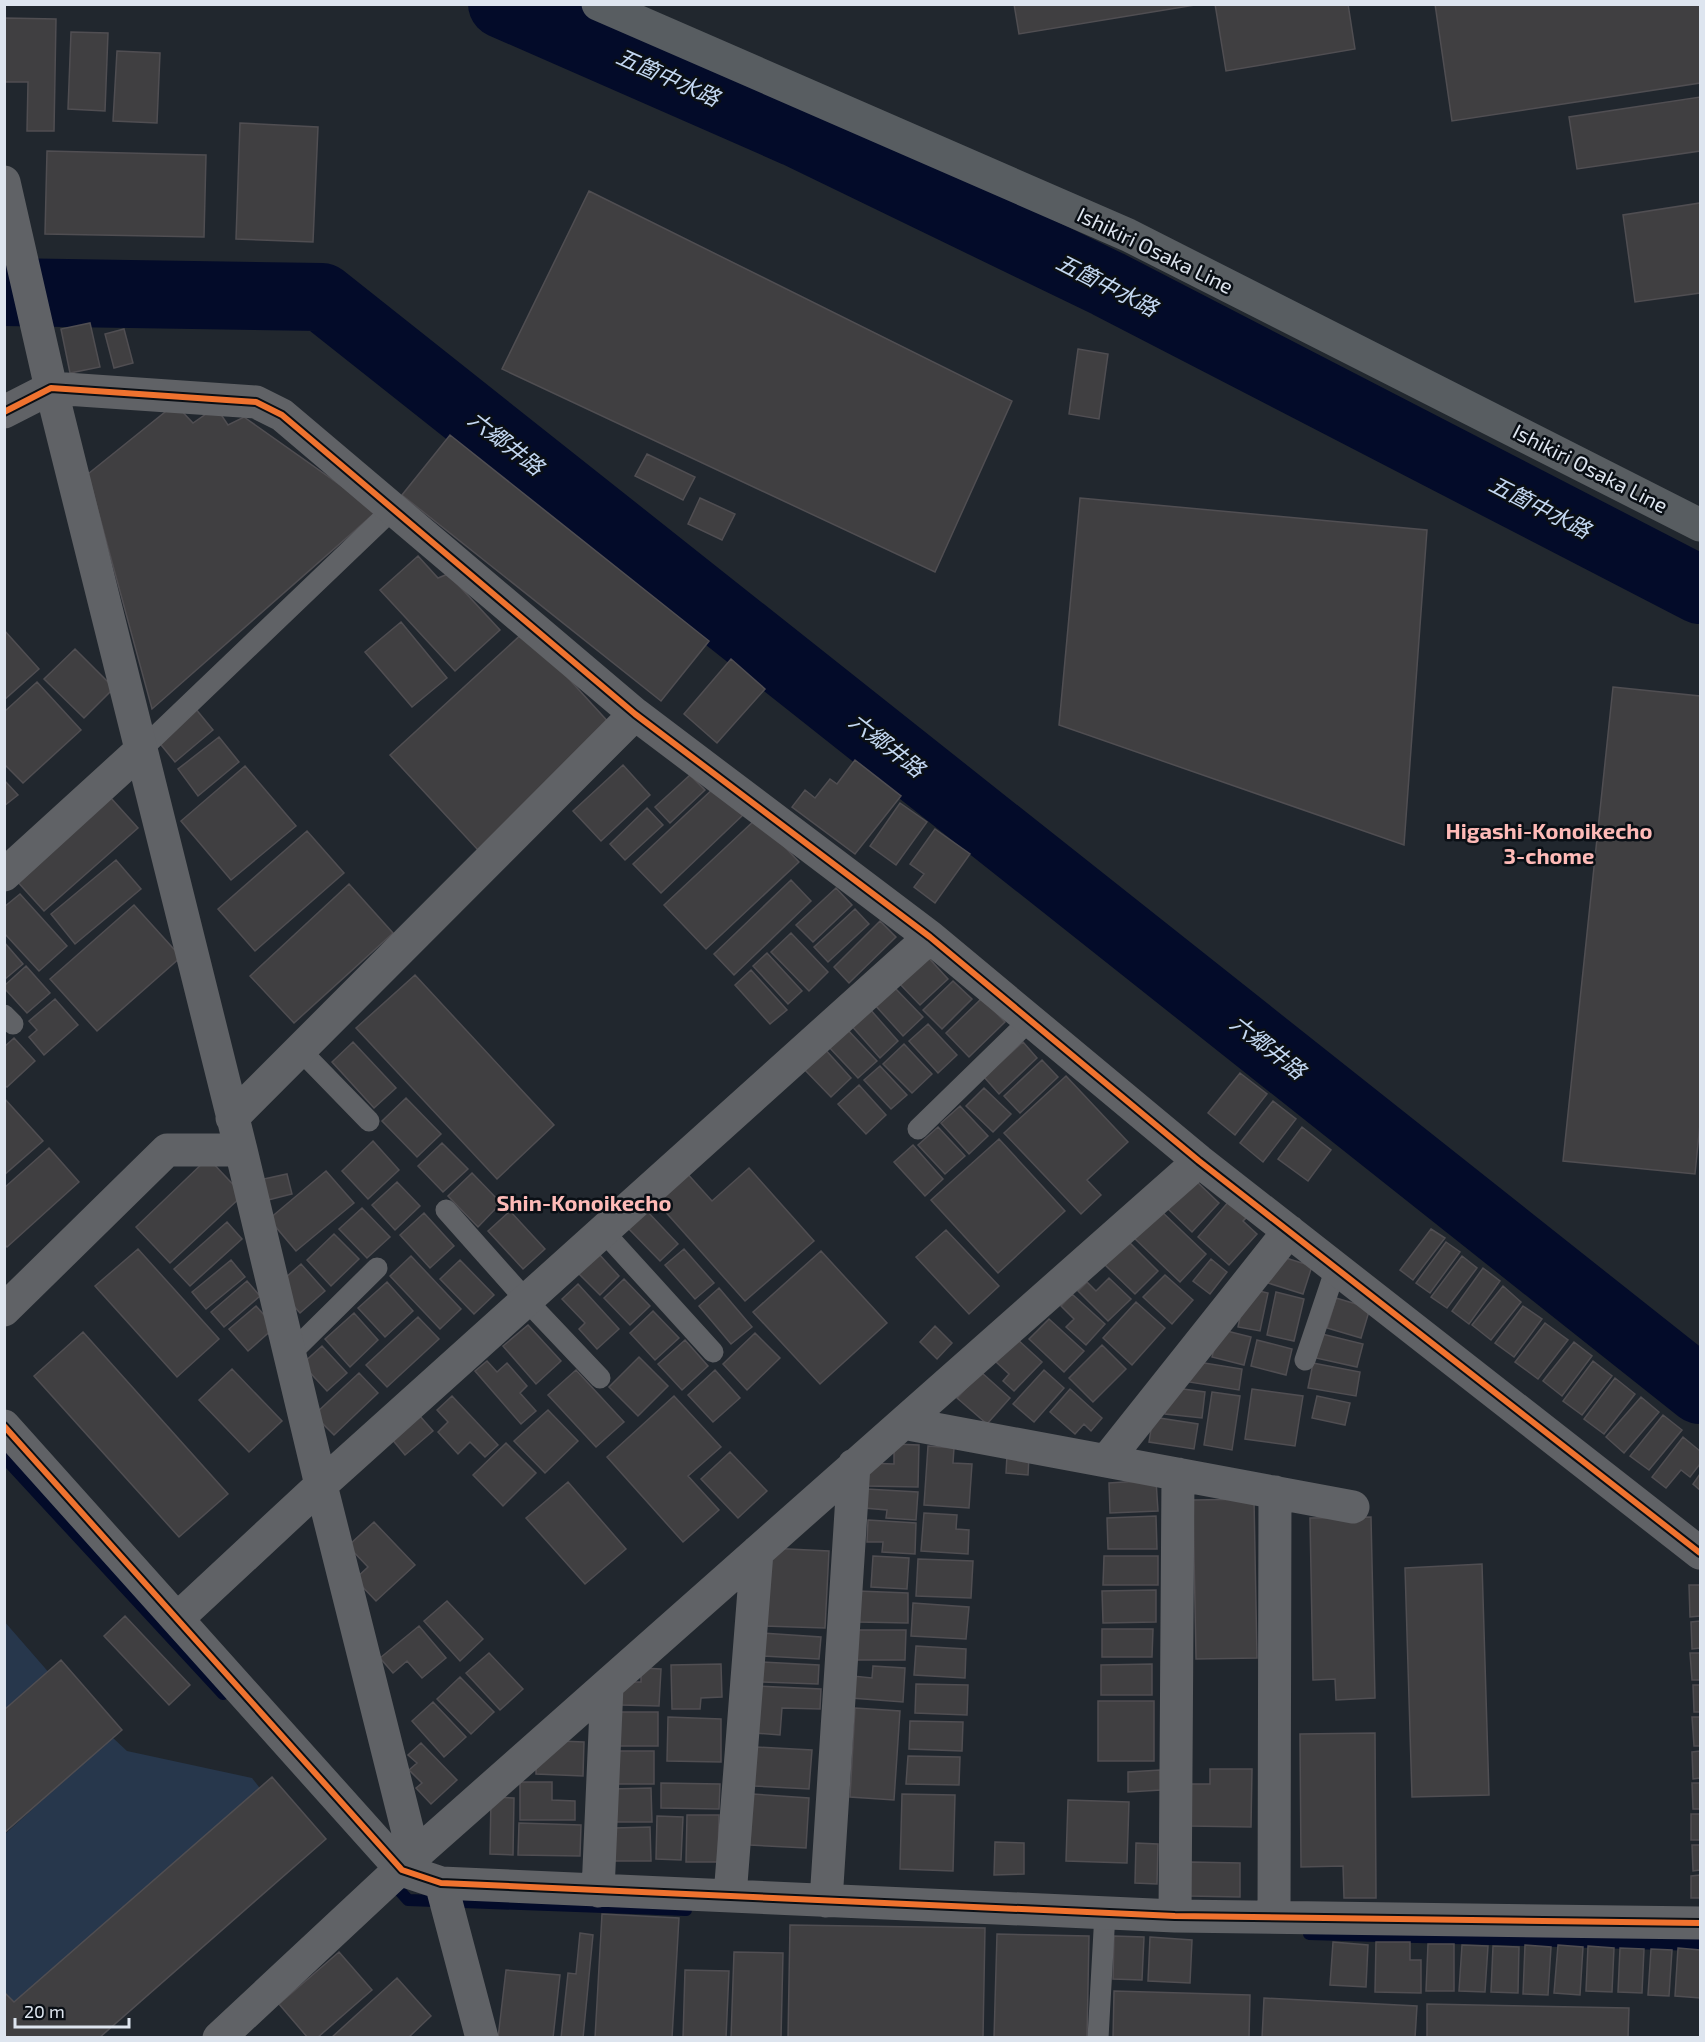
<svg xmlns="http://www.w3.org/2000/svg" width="1705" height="2042" viewBox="0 0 1705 2042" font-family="'Exo 2','Noto Sans JP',sans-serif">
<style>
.green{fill:#27374c}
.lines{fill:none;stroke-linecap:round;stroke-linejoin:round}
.stream{stroke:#030b29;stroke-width:12}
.river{stroke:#030b29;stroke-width:68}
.building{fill:#403f41;stroke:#504e52;stroke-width:1.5}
.service{stroke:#606266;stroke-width:21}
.minor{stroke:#606266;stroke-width:33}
.secondary{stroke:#585d61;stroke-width:33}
.cycleway-casing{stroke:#0a0f15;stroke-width:10}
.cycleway{stroke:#ef722f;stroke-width:6}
.labels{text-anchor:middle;stroke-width:5;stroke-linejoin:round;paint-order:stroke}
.street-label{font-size:21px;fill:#dee5ef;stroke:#0a0f15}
.water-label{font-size:22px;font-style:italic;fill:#c4d8f2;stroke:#0a0f15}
.neighbourhood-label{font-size:22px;font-weight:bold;fill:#febab7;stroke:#0a0f15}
</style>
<rect width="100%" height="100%" fill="#21272e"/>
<!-- green -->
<path class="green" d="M4 1621 58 1683 4 1731Z
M112 1737 127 1751 252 1778 269 1800 4 2024V1835Z"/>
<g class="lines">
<!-- stream -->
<path class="stream" d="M4 1457 223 1694
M391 1881 408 1900 686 1910
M1309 1934 1700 1945"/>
<!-- river -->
<path class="river" d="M502 4 796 133 1108 284 1700 590
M4 292 322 297 1700 1390"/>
</g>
<!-- building -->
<path class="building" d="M1014 4H1201L1019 34Z
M1215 4H1348L1355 49 1226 71Z
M1435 4H1700V83L1452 121Z
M5 18 56 19 54 131H27L28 82H4Z
M71 32 108 33 105 111 68 109Z
M117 51 160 53 157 123 113 121Z
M1700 97V151L1577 169 1569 117Z
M240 123 318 127 313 242 236 239Z
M47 151 206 155 204 237 45 234Z
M589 191 1012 401 935 572 502 369Z
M1700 203V293L1635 302 1623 215Z
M90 323 100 367 70 373 61 329Z
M124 329 133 363 114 368 105 334Z
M1078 349 1108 354 1099 419 1069 414Z
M175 404 193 423 216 407 228 425 244 417 377 511 152 709 88 474Z
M450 435 709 641 661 701 402 495Z
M647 454 695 477 683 500 635 476Z
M700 498 735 514 722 540 688 524Z
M1080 498 1427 530 1404 845 1059 725Z
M418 556 438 578 448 574 500 630 455 671 380 590Z
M401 622 447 678 412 707 365 652Z
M4 630 39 669 4 700Z
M525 631 612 726 478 850 390 755Z
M75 649 114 688 84 718 44 679Z
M731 659 765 689 717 743 684 714Z
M37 682 81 730 23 783 4 764V712Z
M1613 687 1700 696V1124L1695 1174 1563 1161Z
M195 708 213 730 175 762 157 740Z
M219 737 239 762 198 796 178 769Z
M855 760 901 796 855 854 792 807 805 790 815 798 830 779 837 784Z
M623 765 650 795 601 841 573 811Z
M245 766 296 826 231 880 181 821Z
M690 775 705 790 670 823 655 807Z
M4 780 18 795 4 806Z
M717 785 744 814 661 893 633 864Z
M110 797 138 828 44 911 16 880Z
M900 803 927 822 896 865 870 846Z
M647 808 663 825 625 860 610 844Z
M757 818 799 862 706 949 664 905Z
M935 829 970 854 935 903 914 887 924 874 910 864Z
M307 831 344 873 255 951 218 909Z
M116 860 141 889 75 944 51 914Z
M791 880 811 901 734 975 714 954Z
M349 884 393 933 294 1023 250 976Z
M836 888 852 905 813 942 796 925Z
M20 894 67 946 39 971 4 933V907Z
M134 905 181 957 97 1031 50 979Z
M855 909 869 924 828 962 814 947Z
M880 921 896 937 849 983 834 967Z
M791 933 828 972 809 991 771 952Z
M4 942 23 964 4 980Z
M767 953 802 991 788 1004 753 966Z
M926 955 948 979 920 1005 897 981Z
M26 966 50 993 27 1013 4 988V986Z
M751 970 787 1010 770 1024 735 985Z
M415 975 554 1125 497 1179 356 1028Z
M953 981 972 999 942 1029 923 1010Z
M894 987 923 1017 903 1036 874 1004Z
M982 998 1005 1022 969 1057 946 1033Z
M55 999 78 1025 44 1055 29 1037 37 1030 29 1021Z
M869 1008 898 1041 880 1058 850 1024Z
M928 1024 957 1055 938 1073 909 1041Z
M846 1028 877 1061 858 1078 827 1045Z
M14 1038 35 1061 7 1087 4 1085V1047Z
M353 1042 396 1088 374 1108 332 1062Z
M1023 1042 1037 1058 999 1094 984 1077Z
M904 1044 932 1074 912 1093 883 1064Z
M823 1047 851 1078 831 1097 802 1067Z
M1042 1060 1058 1077 1020 1113 1004 1096Z
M880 1066 907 1095 891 1109 864 1080Z
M1240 1073 1267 1094 1235 1135 1208 1113Z
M1066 1076 1128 1142 1087 1180 1101 1195 1081 1214 1004 1133Z
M859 1085 886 1115 866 1134 838 1104Z
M984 1088 1011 1114 993 1132 966 1106Z
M4 1098 43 1141 4 1175Z
M406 1098 441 1134 417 1157 382 1121Z
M1273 1101 1296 1119 1263 1162 1240 1143Z
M960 1106 988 1136 969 1154 941 1123Z
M938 1127 965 1156 945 1174 918 1145Z
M1302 1127 1331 1150 1308 1181 1278 1159Z
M999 1139 1065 1211 998 1273 931 1200Z
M373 1141 399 1170 368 1199 342 1171Z
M442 1143 468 1169 443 1192 418 1166Z
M913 1145 943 1179 925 1196 894 1162Z
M49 1148 79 1182 7 1247 4 1244V1188Z
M208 1158 243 1195 170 1263 136 1227Z
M749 1168 814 1241 745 1301 654 1199 685 1171 712 1201Z
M326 1171 354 1203 296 1251 269 1219Z
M472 1173 501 1203 478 1227 448 1196Z
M287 1174 292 1194 264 1201 259 1180Z
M1193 1178 1219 1203 1192 1232 1166 1207Z
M397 1182 420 1206 395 1230 372 1205Z
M1230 1200 1248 1216 1243 1221 1257 1234 1229 1265 1198 1237Z
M362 1208 390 1237 367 1258 339 1229Z
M1158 1208 1206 1254 1180 1282 1131 1235Z
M646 1210 678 1244 660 1261 627 1227Z
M510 1211 545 1249 523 1269 488 1231Z
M424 1213 454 1246 430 1268 400 1235Z
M227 1222 242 1239 190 1286 174 1269Z
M1431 1229 1445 1238 1413 1280 1400 1270Z
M946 1230 999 1286 969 1314 916 1257Z
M334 1234 359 1259 331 1286 307 1260Z
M1127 1240 1158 1271 1135 1294 1104 1264Z
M1446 1242 1460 1252 1430 1293 1416 1283Z
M138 1249 219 1339 177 1377 95 1286Z
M684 1249 714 1283 695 1299 665 1265Z
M821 1251 887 1323 820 1384 753 1312Z
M598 1253 619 1276 600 1295 577 1272Z
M1276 1255 1312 1266 1303 1294 1268 1283Z
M411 1256 461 1309 440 1329 390 1276Z
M1462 1256 1477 1268 1447 1308 1431 1297Z
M1211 1259 1227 1272 1210 1294 1193 1281Z
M231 1260 245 1277 206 1309 192 1292Z
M460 1260 494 1295 474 1314 440 1279Z
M301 1264 325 1291 300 1313 276 1286Z
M1483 1268 1500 1281 1469 1324 1452 1311Z
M1165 1275 1193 1300 1172 1324 1143 1297Z
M1109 1278 1131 1299 1108 1321 1078 1291 1087 1282 1096 1291Z
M624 1279 650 1306 630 1325 604 1298Z
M247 1281 260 1296 224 1327 211 1312Z
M387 1282 413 1311 385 1337 358 1308Z
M578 1284 619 1329 597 1349 579 1329 585 1323 562 1299Z
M1503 1286 1521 1302 1491 1340 1472 1325Z
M719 1288 752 1327 731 1344 699 1306Z
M1246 1288 1268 1293 1260 1331 1238 1327Z
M1276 1292 1304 1299 1294 1341 1267 1335Z
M1072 1294 1105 1324 1086 1345 1066 1327 1074 1319 1061 1306Z
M1336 1298 1370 1308 1361 1338 1327 1328Z
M1136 1302 1165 1328 1132 1365 1103 1338Z
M256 1306 275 1327 248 1351 229 1329Z
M1523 1306 1542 1319 1514 1357 1495 1343Z
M653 1311 679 1338 655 1360 630 1333Z
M354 1313 378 1340 350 1367 325 1339Z
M418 1317 439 1339 387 1387 366 1365Z
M1049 1319 1084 1351 1064 1372 1029 1339Z
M1545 1323 1568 1340 1538 1379 1515 1362Z
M528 1325 561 1361 536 1384 503 1346Z
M935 1326 952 1343 937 1359 920 1342Z
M1219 1329 1251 1337 1244 1365 1212 1357Z
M83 1332 228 1494 179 1537 34 1376Z
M755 1333 780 1358 747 1390 723 1364Z
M1322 1334 1363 1344 1357 1367 1316 1358Z
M1017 1339 1042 1362 1014 1391 1003 1381 1009 1374 996 1362Z
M685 1340 708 1366 682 1390 658 1364Z
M1257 1340 1292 1349 1286 1375 1251 1366Z
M1574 1342 1592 1356 1562 1396 1543 1381Z
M1102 1345 1126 1369 1093 1402 1069 1378Z
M322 1346 347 1373 327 1391 302 1364Z
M639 1357 668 1386 638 1416 609 1387Z
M487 1361 497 1372 507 1363 527 1386 520 1393 536 1411 521 1424 475 1371Z
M1192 1361 1242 1369 1239 1390 1189 1382Z
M1593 1361 1612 1376 1582 1415 1563 1401Z
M1313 1363 1360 1372 1356 1396 1308 1388Z
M232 1369 282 1421 249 1452 199 1400Z
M576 1370 624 1422 596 1447 548 1395Z
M715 1370 740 1398 713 1422 688 1395Z
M1044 1370 1064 1388 1034 1422 1013 1404Z
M981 1372 1010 1398 987 1424 957 1398Z
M359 1373 378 1393 334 1435 314 1415Z
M1615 1378 1635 1394 1604 1434 1584 1419Z
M1168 1387 1205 1392 1202 1418 1165 1414Z
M1070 1389 1102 1418 1091 1431 1084 1424 1075 1434 1050 1412Z
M1252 1389 1303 1396 1295 1446 1245 1439Z
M1212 1392 1240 1396 1232 1450 1204 1445Z
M452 1396 498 1445 485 1457 470 1442 458 1454 438 1432 448 1422 437 1410Z
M674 1396 721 1447 688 1476 719 1510 683 1542 607 1457Z
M1317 1396 1350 1403 1345 1425 1312 1418Z
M1641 1397 1659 1412 1624 1453 1606 1437Z
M548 1410 578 1441 545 1473 514 1441Z
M419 1415 433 1431 405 1455 391 1438Z
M1663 1415 1682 1430 1649 1470 1630 1456Z
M1153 1417 1198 1424 1194 1449 1149 1442Z
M1683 1437 1700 1451V1464L1690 1477 1681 1470 1666 1488 1652 1477Z
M506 1443 536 1473 503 1506 473 1475Z
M894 1444 919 1445 918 1487 867 1486V1463L894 1464Z
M928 1446 954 1448 953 1463 972 1464 969 1508 924 1505Z
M730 1452 767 1491 738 1518 701 1479Z
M1007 1455 1029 1456 1028 1475 1006 1473Z
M1700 1474V1490L1693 1484Z
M1156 1480 1158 1511 1110 1513 1109 1483Z
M568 1482 626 1549 585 1584 526 1518Z
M866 1489 918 1492 916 1520 886 1518 887 1510 864 1508Z
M1254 1499 1257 1658 1196 1659 1193 1500Z
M924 1513 957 1515 956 1529 969 1530 968 1554 921 1551Z
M1156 1516 1157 1549H1108L1107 1518Z
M1371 1517 1375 1698 1336 1700 1335 1679 1313 1680 1310 1518Z
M868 1520 916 1523 915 1554 882 1552 883 1542H867Z
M374 1522 415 1565 376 1601 355 1579 368 1567 348 1546Z
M768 1548 829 1551 825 1628 764 1626Z
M873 1556 909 1558 907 1589 871 1587Z
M1104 1556H1158V1585H1103Z
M918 1559 973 1561 971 1598 916 1596Z
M1482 1564 1489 1795 1412 1797 1405 1568Z
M1689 1585H1700V1616L1690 1617Z
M1156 1590V1622L1103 1623 1102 1591Z
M858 1591 908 1593V1623L858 1622Z
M447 1601 483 1639 460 1661 424 1621Z
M913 1603 969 1607 966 1639 911 1636Z
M125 1616 190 1685 169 1705 104 1636Z
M1700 1621V1648L1692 1649 1691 1622Z
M419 1626 446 1658 422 1678 407 1661 393 1673 380 1658Z
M1102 1629H1153L1152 1657H1102Z
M858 1630H906L905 1660H857Z
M762 1633 821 1637 819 1659 761 1656Z
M916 1646 966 1649 965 1678 914 1675Z
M489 1653 523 1689 500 1710 466 1673Z
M1690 1653H1700V1680H1692Z
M61 1660 122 1730 4 1833V1710Z
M760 1662 819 1665 818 1684 759 1682Z
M721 1664 722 1697 701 1698 700 1709H672L671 1665Z
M1152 1664V1695H1101V1665Z
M873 1666 905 1668 903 1702 851 1698 853 1676 872 1678Z
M641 1668 661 1669 659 1706 621 1705 622 1682H641Z
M460 1677 494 1712 471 1734 437 1699Z
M916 1684 968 1685 967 1715 915 1713Z
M1693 1685H1700V1712H1694Z
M757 1686 821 1689 820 1709 782 1708 780 1735 755 1733Z
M1098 1701H1154V1761H1098Z
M433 1702 466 1737 444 1757 412 1721Z
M855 1708 900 1711 894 1800 850 1797Z
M617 1712H658V1746H617Z
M668 1717 721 1719V1762L667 1761Z
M1692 1717H1700V1746H1694Z
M910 1721 963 1722 962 1751 909 1749Z
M1375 1733 1376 1898H1344L1343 1866 1301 1867 1300 1734Z
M559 1741 584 1742 583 1776 536 1774V1761Z
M421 1743 457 1780 431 1804 416 1788 422 1783 409 1770 417 1763 408 1755Z
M756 1747 812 1750 809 1789 754 1786Z
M616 1751H654V1784H617Z
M1700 1751V1778L1693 1779 1692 1752Z
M908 1756 960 1757 959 1785 906 1784Z
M1210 1769H1252L1251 1827 1190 1826 1191 1784H1210Z
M1160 1770 1161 1790 1128 1792V1772Z
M272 1777 326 1839 99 2038H4V1992L14 2002Z
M520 1782H552V1800L575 1801V1820H520Z
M661 1783 720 1784 719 1809 661 1808Z
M1692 1783H1700V1809H1693Z
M651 1788 652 1822H613L612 1789Z
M752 1794 809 1798 806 1848 750 1845Z
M902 1794 955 1795 953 1871 900 1869Z
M491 1797 514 1798 513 1855 490 1854Z
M1068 1800 1129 1802 1127 1863 1066 1861Z
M1691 1814H1700V1840H1691Z
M687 1815H719L718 1862H686Z
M657 1816 683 1817 681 1860 656 1859Z
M519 1823 581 1825 580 1856 518 1855Z
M650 1827 651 1861H615L614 1828Z
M995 1842 1024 1843V1874L994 1875Z
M1136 1843 1158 1844 1157 1884 1135 1883Z
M1692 1845H1700V1870L1693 1871Z
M1191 1862 1240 1863V1897L1190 1896Z
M1700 1875V1898H1691V1876Z
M602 1914 679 1918 672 2038H595Z
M790 1925 985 1928 983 2038H788Z
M580 1933 593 1935 583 2038H561L568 1973 576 1974Z
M997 1934 1089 1936 1087 2038H994Z
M1114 1936 1144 1937 1142 1980 1113 1979Z
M1150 1937 1192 1940 1190 1983 1148 1981Z
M1333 1942 1368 1945 1366 1987 1330 1985Z
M1376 1942H1410V1960H1421V1993L1375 1992Z
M1428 1944H1454V1991H1426Z
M1462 1945 1488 1946 1485 1992 1459 1991Z
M1525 1945 1551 1947 1548 1995 1523 1994Z
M1558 1945 1583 1947 1580 1995 1554 1993Z
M1493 1946 1519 1947 1518 1993 1491 1992Z
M1588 1946 1614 1948 1612 1992 1586 1991Z
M1620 1948 1644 1949 1642 1993 1618 1992Z
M1678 1948 1700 1950V1998L1675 1996Z
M1651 1949 1672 1950 1669 1996 1648 1995Z
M339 1952 372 1990 317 2038H308L279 2004Z
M734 1952 783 1953 781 2038H731Z
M506 1970 560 1975 553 2038H498Z
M685 1970 729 1971 726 2038H683Z
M397 1978 431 2016 408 2038H331Z
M1114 1991 1250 1995 1249 2038H1113Z
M1264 1998 1417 2006 1415 2038H1262Z
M1427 2004 1629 2008 1628 2038H1427Z"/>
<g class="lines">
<!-- service -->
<path class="service" d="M140 751 393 509
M4 1015 13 1024
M300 1050 369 1121
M918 1129 1030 1020
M446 1210 526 1300 600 1378
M603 1231 713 1352
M289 1355 377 1268
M1305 1360 1336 1268
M1098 2038 1105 1913"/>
<!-- minor -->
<path class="minor" d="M4 182 51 388 241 1150 321 1485 414 1856
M4 412 51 388 256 402 282 415 635 714 930 937 1199 1161 1700 1553
M4 875 140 751
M232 1118 635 714
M4 1310 167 1150H241
M903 1423 1353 1507
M4 1426 402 1870 441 1883 1175 1916 1700 1923
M1106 1461 1289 1231
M177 1619 321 1485 930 937
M441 1883 482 2038
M598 1891 607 1686
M730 1896 757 1552
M826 1901 854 1465
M1175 1916 1178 1474
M1274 1917 1275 1492
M219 2038 414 1856 1199 1161"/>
<!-- secondary -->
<path class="secondary" d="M598 4 1128 235 1700 525"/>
<!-- cycleway casing -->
<g class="cycleway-casing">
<path id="cycleway" d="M4 412 51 388 256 402 282 415 635 714 930 937 1199 1161 1700 1553
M4 1426 402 1870 441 1883 1175 1916 1700 1923"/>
</g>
<!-- cycleway -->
<use href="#cycleway" class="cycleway"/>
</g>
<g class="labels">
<!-- street labels -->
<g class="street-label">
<text transform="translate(1155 251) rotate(26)" y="7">Ishikiri Osaka Line</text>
<text transform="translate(1590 469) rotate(27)" y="7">Ishikiri Osaka Line</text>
</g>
<!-- water labels -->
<g class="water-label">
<text transform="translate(668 77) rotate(24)" y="8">五箇中水路</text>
<text transform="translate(1107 285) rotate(27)" y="8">五箇中水路</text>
<text transform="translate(506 443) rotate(38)" y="8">六郷井路</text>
<text transform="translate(1540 507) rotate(27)" y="8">五箇中水路</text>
<text transform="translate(887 745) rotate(38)" y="8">六郷井路</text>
<text transform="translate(1268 1047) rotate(38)" y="8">六郷井路</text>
</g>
<!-- neighbourhood labels -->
<g class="neighbourhood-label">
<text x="1549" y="839">Higashi-Konoikecho<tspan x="1549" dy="25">3-chome</tspan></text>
<text x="584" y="1211">Shin-Konoikecho</text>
</g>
</g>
<!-- border -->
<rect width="1705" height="2042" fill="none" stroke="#dee5ef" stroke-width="12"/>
<!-- scale -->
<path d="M15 2018v9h114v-9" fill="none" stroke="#dee5ef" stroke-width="3"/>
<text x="24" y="2018" font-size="18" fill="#dee5ef" stroke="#0a0f15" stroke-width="4.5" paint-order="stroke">20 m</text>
</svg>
